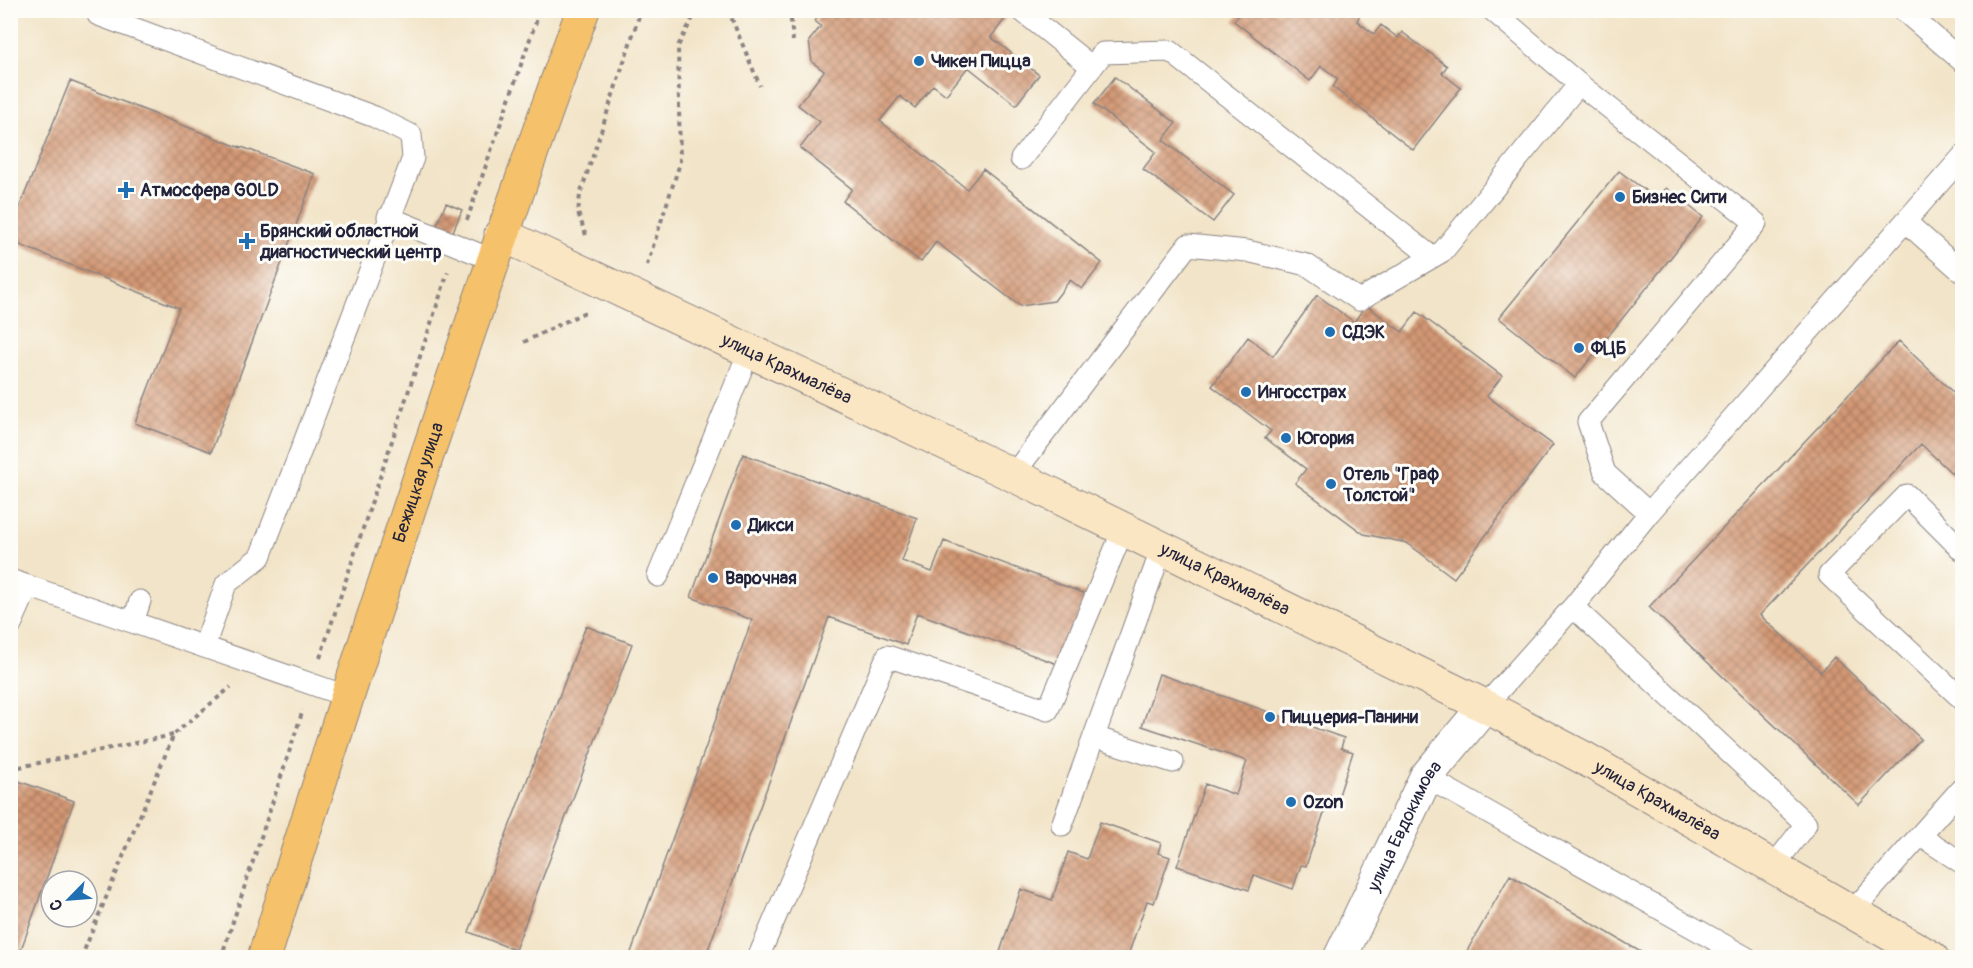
<svg xmlns="http://www.w3.org/2000/svg" width="1973" height="968" viewBox="0 0 1973 968" font-family="Pangolin,sans-serif">
<style>
.building{fill:url(#building-cross-hatch)}
.lines{fill:none;stroke-linecap:round;stroke-linejoin:round}
.service-casing{stroke:#8a8382;stroke-width:23}
.minor-casing{stroke:#8a8382;stroke-width:35}
.secondary-casing{stroke:#8a8382;stroke-width:35}
.primary-casing{stroke:#8a8382;stroke-width:35}
.path{stroke:#8a8382;stroke-width:4;stroke-dasharray:4.5 4.5;stroke-linecap:butt}
.service{stroke:#fff;stroke-width:21}
.minor{stroke:#fff;stroke-width:33}
.secondary{stroke:#fbe6c4;stroke-width:33}
.primary{stroke:#f5c16b;stroke-width:33}
.poi-dot{fill:#1f6fb2;stroke:#fdfcf7;stroke-width:2}
.labels{text-anchor:middle;stroke-width:6;stroke-linejoin:round;paint-order:stroke}
.poi-label{font-size:18px;font-weight:bold;fill:#22223b;stroke:#fdfcf7;text-anchor:start}
.street-label{font-size:18px;fill:#22223b;stroke:#fdfcf7}
</style>
<defs>
<pattern id="building-cross-hatch" width="8" height="8" patternUnits="userSpaceOnUse" patternTransform="scale(1.5)"><rect width="8" height="8" fill="#d39874"/><path d="M0 0l8 8M0 8l8-8" fill="none" stroke="#ab7c60"/></pattern>
</defs>
<rect width="100%" height="100%" fill="#fdfcf7"/>
<filter id="ink" filterUnits="userSpaceOnUse"><feTurbulence type="fractalNoise" baseFrequency=".0167" numOctaves="2"/><feDisplacementMap in="SourceGraphic" scale="12" xChannelSelector="R" yChannelSelector="G"/><feConvolveMatrix kernelMatrix="1 2 1 2 8 2 1 2 1" color-interpolation-filters="sRGB"/></filter>
<filter id="wash" filterUnits="userSpaceOnUse"><feTurbulence type="fractalNoise" baseFrequency=".008" numOctaves="4" result="noise"/><feDisplacementMap in="SourceGraphic" scale="24" xChannelSelector="R" yChannelSelector="G"/><feGaussianBlur stdDeviation="1.35" result="paint"/><feColorMatrix in="noise" values="0 0 0 0 0 0 0 0 0 0 0 0 0 0 0 0 0 1.4 0 .05"/><feComposite in="paint" operator="in"/></filter>
<g filter="url(#wash)">
<rect width="100%" height="100%" fill="#f2e4c8"/>
<g id="blocks">
<!-- building -->
<path class="building" d="M823 10H993L1005 19 991 37 1039 75 1016 105 968 67 946 95 933 85 915 108 900 96 880 121 967 189 983 169 1102 263 1082 289 1070 280 1054 301 1020 306 936 242 921 262 843 201 852 189 800 148 820 122 798 105 824 71 812 62 809 41 821 26 815 21Z
M1242 10H1362L1357 21 1374 34 1381 25 1398 38 1402 32 1447 66 1442 73 1461 88 1413 150 1333 87 1338 79 1321 66 1310 81 1234 21Z
M1115 77 1176 123 1163 140 1234 195 1213 222 1143 169 1156 152 1094 104Z
M70 81 241 148 239 146 315 174 211 452 135 423 179 308 10 241V231Z
M1619 171 1657 199 1666 188 1703 217 1575 378 1499 318Z
M446 203 462 210 452 234 436 227Z
M1317 295 1354 322 1366 305 1402 332 1417 312 1502 376 1487 396 1553 445 1454 578 1407 543 1364 534 1295 483 1306 469 1265 438 1271 431 1212 386 1248 337 1273 356Z
M1899 341 1962 401V483L1921 444 1760 615 1821 672 1834 657 1921 739 1859 805 1649 607Z
M743 454 917 518 902 561 932 572 944 541 1086 594 1060 665 917 613 906 645 829 617 705 958H629L752 620 691 597Z
M586 626 632 644 515 950 469 932Z
M1159 674 1344 738 1341 748 1353 752 1338 798 1330 795 1306 866 1301 865 1293 889 1254 875 1249 890 1177 866 1205 784 1236 795 1247 761 1142 726Z
M10 778 74 801 18 958H10Z
M1100 822 1161 843 1158 853 1170 857 1154 903 1147 901 1127 958H998L1021 889 1052 900 1068 852 1087 859Z
M1510 875 1651 958H1463Z"/>
</g>
</g>
<g filter="url(#ink)">
<use href="#blocks" fill-opacity="0" stroke="#8a8382" stroke-width="1.5"/>
<g class="lines">
<!-- service casing -->
<g class="service-casing">
<path id="service" d="M1021 10 1092 67
M1492 10 1579 84 1756 223 1588 422 1605 473 1649 513
M1903 10 1962 61
M98 15 375 117 411 135 413 158 260 557 226 584 204 647
M1021 159 1103 53 1170 51 1432 257
M388 217 493 260
M1906 222 1962 272
M1013 475 1188 245 1247 251 1307 265 1359 300 1443 251 1579 84
M1962 550 1907 495 1829 575 1962 699
M658 576 749 351
M10 580 28 586
M1573 607 1806 824 1773 867
M133 622 140 601
M10 627 28 586 346 696
M1485 706 1573 607 1649 513 1962 157
M1094 737 1173 762
M1426 777 1747 958
M1062 825 1162 548
M1921 836 1962 863
M1851 913 1962 788
M758 958 887 656 1048 710 1123 530"/>
</g>
<!-- minor casing -->
<g class="minor-casing">
<g id="minor">
<path id="s1" d="M1340 958 1426 777 1485 706"/>
</g>
</g>
<!-- secondary casing -->
<g class="secondary-casing">
<g id="secondary">
<path id="s2" d="M501 234 1013 475 1485 706 1584 758 1932 958"/>
</g>
</g>
<!-- primary casing -->
<g class="primary-casing">
<g id="primary">
<path id="s3" d="M264 958C364 640 468 323 583 10"/>
</g>
</g>
<!-- path -->
<path class="path" d="M728 10 760 86
M790 10 793 41
M467 220 540 10
M586 235 578 213 580 195 641 10
M647 265 680 163 678 46 697 10
M524 342 585 312
M320 658 448 272
M10 769 173 735
M81 958 174 734 231 687
M221 958 303 710"/>
<!-- service -->
<use href="#service" class="service"/>
<!-- minor -->
<use href="#minor" class="minor"/>
<!-- secondary -->
<use href="#secondary" class="secondary"/>
<!-- primary -->
<use href="#primary" class="primary"/>
</g>
</g>
<!-- markers -->
<g class="poi-dot">
<circle cx="919" cy="61" r="6"/>
<path d="M123 181h6v6h6v6h-6v6h-6v-6h-6v-6h6z"/>
<circle cx="1620" cy="197" r="6"/>
<path d="M244 232h6v6h6v6h-6v6h-6v-6h-6v-6h6z"/>
<circle cx="1330" cy="332" r="6"/>
<circle cx="1579" cy="348" r="6"/>
<circle cx="1246" cy="392" r="6"/>
<circle cx="1286" cy="438" r="6"/>
<circle cx="1331" cy="484" r="6"/>
<circle cx="736" cy="525" r="6"/>
<circle cx="713" cy="578" r="6"/>
<circle cx="1270" cy="717" r="6"/>
<circle cx="1291" cy="802" r="6"/>
</g>
<g class="labels">
<!-- poi labels -->
<g class="poi-label">
<text x="931" y="67">Чикен Пицца</text>
<text x="140" y="196">Атмосфера GOLD</text>
<text x="1632" y="203">Бизнес Сити</text>
<text x="260" y="237">Брянский областной<tspan x="260" dy="21">диагностический центр</tspan></text>
<text x="1342" y="338">СДЭК</text>
<text x="1591" y="354">ФЦБ</text>
<text x="1258" y="398">Ингосстрах</text>
<text x="1298" y="444">Югория</text>
<text x="1343" y="480">Отель "Граф<tspan x="1343" dy="21">Толстой"</tspan></text>
<text x="748" y="531">Дикси</text>
<text x="725" y="584">Варочная</text>
<text x="1282" y="723">Пиццерия-Панини</text>
<text x="1303" y="808">Ozon</text>
</g>
<!-- street labels -->
<g class="street-label">
<text dy="6" stroke="none"><textPath href="#s2" startOffset="316">улица Крахмалёва</textPath></text>
<text dy="6" stroke="none"><textPath href="#s3" startOffset="500">Бежицкая улица</textPath></text>
<text dy="6" stroke="none"><textPath href="#s2" startOffset="802">улица Крахмалёва</textPath></text>
<text dy="6" stroke="none"><textPath href="#s2" startOffset="1288">улица Крахмалёва</textPath></text>
<text dy="6" stroke="none"><textPath href="#s1" startOffset="147">улица Евдокимова</textPath></text>
</g>
</g>
<!-- margin -->
<rect width="1973" height="968" fill="none" stroke="#fdfcf7" stroke-width="36"/>
<!-- north arrow -->
<g transform="translate(69 899) rotate(245)"><circle r="28" fill="#fdfcf7" stroke="#a5a5ac" stroke-width="1.5"/>
<path d="M0-4.5L10 22L0 15L-10 22Z" fill="#1f6fb2"/>
<text y="-9" font-size="16" font-weight="bold" text-anchor="middle" fill="#22223b">С</text>
</g>
</svg>
